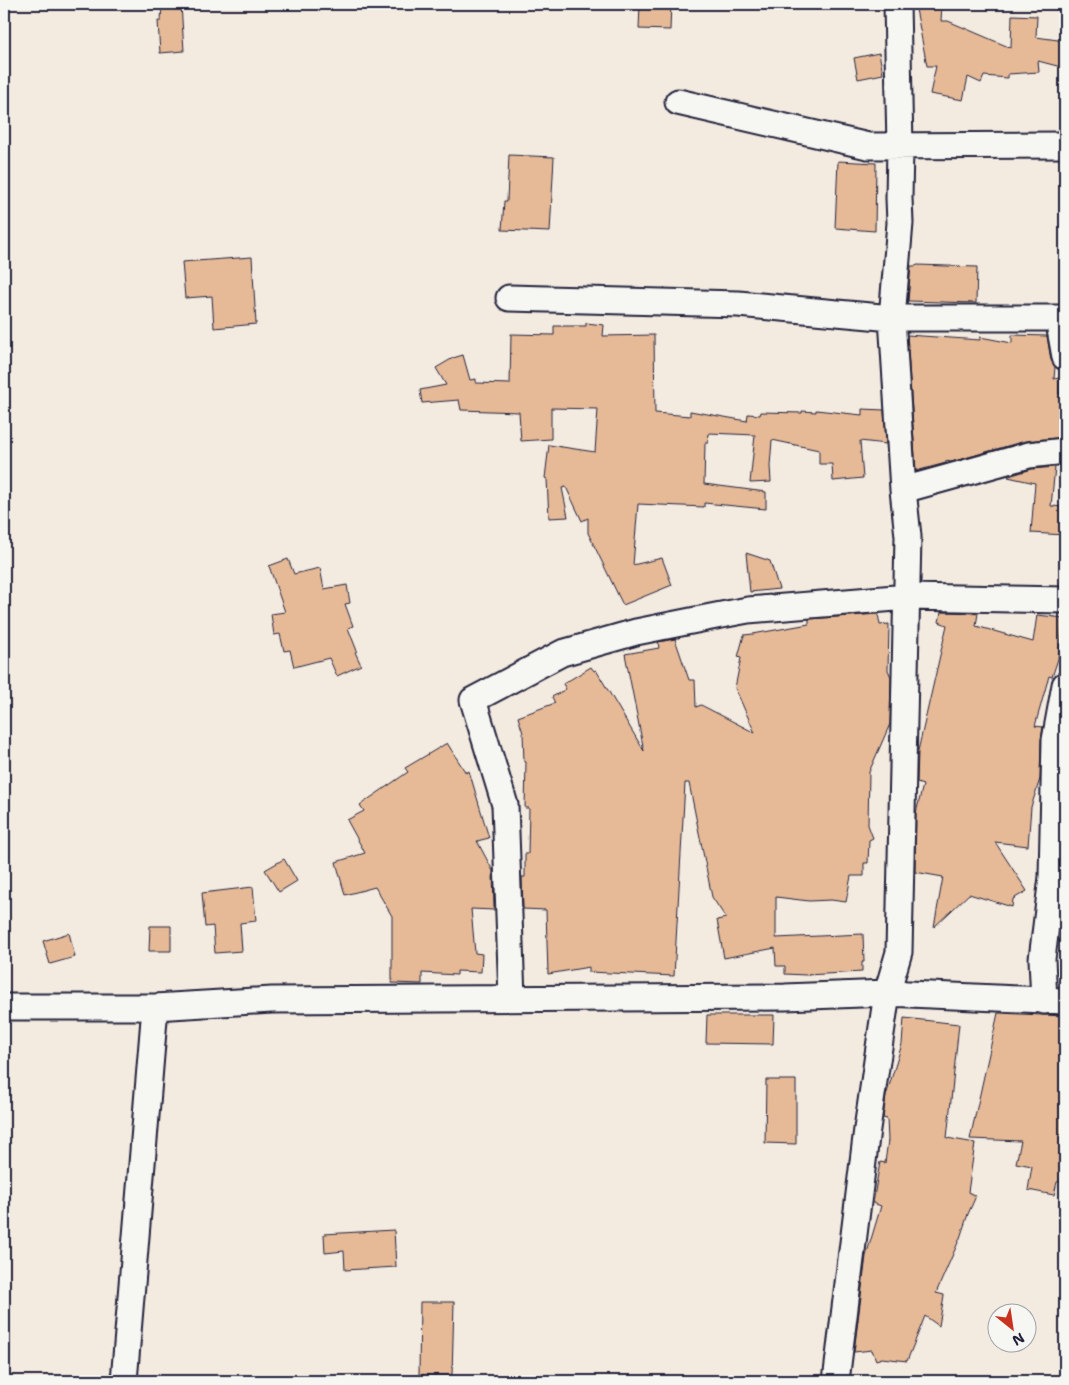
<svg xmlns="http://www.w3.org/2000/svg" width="1069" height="1385" viewBox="0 0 1069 1385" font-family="'Shantell Sans',sans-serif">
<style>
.building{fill:#e7ba97;stroke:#22223b}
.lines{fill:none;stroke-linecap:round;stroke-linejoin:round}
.street-casing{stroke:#22223b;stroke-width:29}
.street{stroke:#f6f6f2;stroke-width:25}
</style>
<rect width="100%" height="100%" fill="#f3eae0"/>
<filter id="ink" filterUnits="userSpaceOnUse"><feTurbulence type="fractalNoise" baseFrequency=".02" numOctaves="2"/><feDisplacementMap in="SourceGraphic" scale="10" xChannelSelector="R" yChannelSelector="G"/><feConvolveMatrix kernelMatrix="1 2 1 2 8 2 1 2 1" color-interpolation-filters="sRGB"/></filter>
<g filter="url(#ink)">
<!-- building -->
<path class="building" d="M162 4H181L184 51 160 53 158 21H161Z
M640 4H671L670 30 639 29Z
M927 4H942L941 21H948L1011 48 1012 15 1037 16 1036 37 1065 41V68L1038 61 1039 72 1008 74V78L984 76 981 83 968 77 963 100 930 94 936 66H927L916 9Z
M879 53 883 74 858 79 854 58Z
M509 155 554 157 550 232 502 230 504 201H507Z
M838 161 876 163 875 231 835 228Z
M252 257 256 324 214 328 212 296 185 298 182 262Z
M917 265 977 267 976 303 908 301 911 266H916Z
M586 323 604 325 603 336 654 335 655 413 690 416V411L747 421 748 414 760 415 761 412 802 413V411L816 412V410L862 415V409L884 410 886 444 860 441 863 478 833 481 832 464H819V450L772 440 770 466 771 482 750 483 755 435 709 433 708 443H705L704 484 766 492V509L704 503V507L638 504 633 565 662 558 672 585 623 605 588 533V518L582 521 566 487 562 488 568 517 549 518 547 479 545 478 549 445 595 452 598 409 551 408V439L521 441 519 412 461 410 459 400 422 403 420 390 446 385 436 368 453 358 463 355 470 380 476 379V383L510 384 511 334 554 335V326H586Z
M907 335 980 340V337L1012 343V335L1047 336 1051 360 1055 367 1054 379 1059 378V394L1065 393V437L1025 441 951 462 946 461V463L916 471Z
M1055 467 1051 506 1065 507V535L1031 533 1035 483 1008 477 1009 476 1032 469Z
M746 553 770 561 779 589 750 592Z
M288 559 294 574 320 568 324 589 347 585 350 603 345 604 353 626 348 628 357 651 355 652 361 665 337 676 329 658 294 667 290 650 284 651 280 634 274 635 271 614 285 612 269 566Z
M941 612 978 613 976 626 1033 642 1037 615 1064 618 1058 659 1052 677 1049 676 1035 726 1043 727 1041 740 1040 779 1031 807 1028 846 995 842 1027 891 1013 899 1012 907 969 894 934 927 943 877 915 872 916 813 923 785 917 783 918 751 947 625 939 622Z
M878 614 880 625 889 624 888 670 891 677 890 724 869 772 868 825 873 838 869 840 868 863H864V876H851L846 902 831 900 809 901 776 897V938L863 934 864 962H862V972L806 975 785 974V966H776L775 948 724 958 717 920 726 918 712 897 689 783H685L674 976 589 972V967L548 974 546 910 523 909 522 877H525V854H528L529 808H525L526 762H524L523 733 518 717 555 703 552 697 566 689 563 684 591 667 594 671 596 670 644 751 625 654 659 648 658 642 675 639 689 680H695L696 707 701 705 755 733 735 688 741 658 738 657 744 635 753 634 809 624V619Z
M447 743 466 773 469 771 489 838 477 841 493 871 494 910 471 909 475 953 482 954 481 972 457 971V975L422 973V984L392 983V916L375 887 345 895 336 862 365 853 347 820 364 811 360 805 408 772 405 768Z
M284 859 297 881 279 892 265 870Z
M253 887 256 921 240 923 242 951 215 953 213 926 205 927 202 893Z
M150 926H171V951H149Z
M69 933 75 957 50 964 43 941Z
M998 1013 1065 1016 1060 1036 1065 1048V1181L1057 1182 1054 1195 1028 1190 1032 1166 1016 1163 1021 1141 970 1139Z
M707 1015H774L773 1044 706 1043Z
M904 1018 959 1024 947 1138 975 1143 968 1192 976 1196 968 1214 960 1238 936 1293 944 1295 939 1326 925 1316 907 1361 882 1358 876 1360 872 1350 854 1352 866 1256 881 1206 873 1203 880 1162 885 1163 888 1140 887 1119 883 1118 886 1096 902 1044Z
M766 1080H796V1144L765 1143Z
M394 1230 396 1267 345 1270 344 1251 325 1253 324 1234Z
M420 1302H454L452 1375H419Z"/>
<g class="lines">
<!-- street casing -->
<g class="street-casing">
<path id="street" d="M678 102 868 146 1065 145
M509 298 738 304 892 318H1065
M1058 318 1065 357
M903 490 1029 455 1065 451
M512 998 505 805 473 700 562 653 636 632 716 616 748 610 908 597 1065 600
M1044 1001 1042 959 1052 877 1055 740 1065 685
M4 1007H155L272 1000 785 997 887 993 1065 1001
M124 1381 155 1007
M836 1381 867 1129 887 993 899 952 908 536 903 490 892 318 900 223 899 198 900 147 897 4"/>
</g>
<!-- street -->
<use href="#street" class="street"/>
</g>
</g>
<!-- margin -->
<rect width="1069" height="1385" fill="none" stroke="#f6f6f2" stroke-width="20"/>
<rect x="10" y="10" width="1049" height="1365" fill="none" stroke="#22223b" stroke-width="2" filter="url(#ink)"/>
<!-- north arrow -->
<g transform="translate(1012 1328) rotate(150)"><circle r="24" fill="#f6f6f2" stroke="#a1a1a9"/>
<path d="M0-4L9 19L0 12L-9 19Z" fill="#c8321e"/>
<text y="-8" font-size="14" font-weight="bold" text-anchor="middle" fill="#22223b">N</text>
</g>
</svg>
